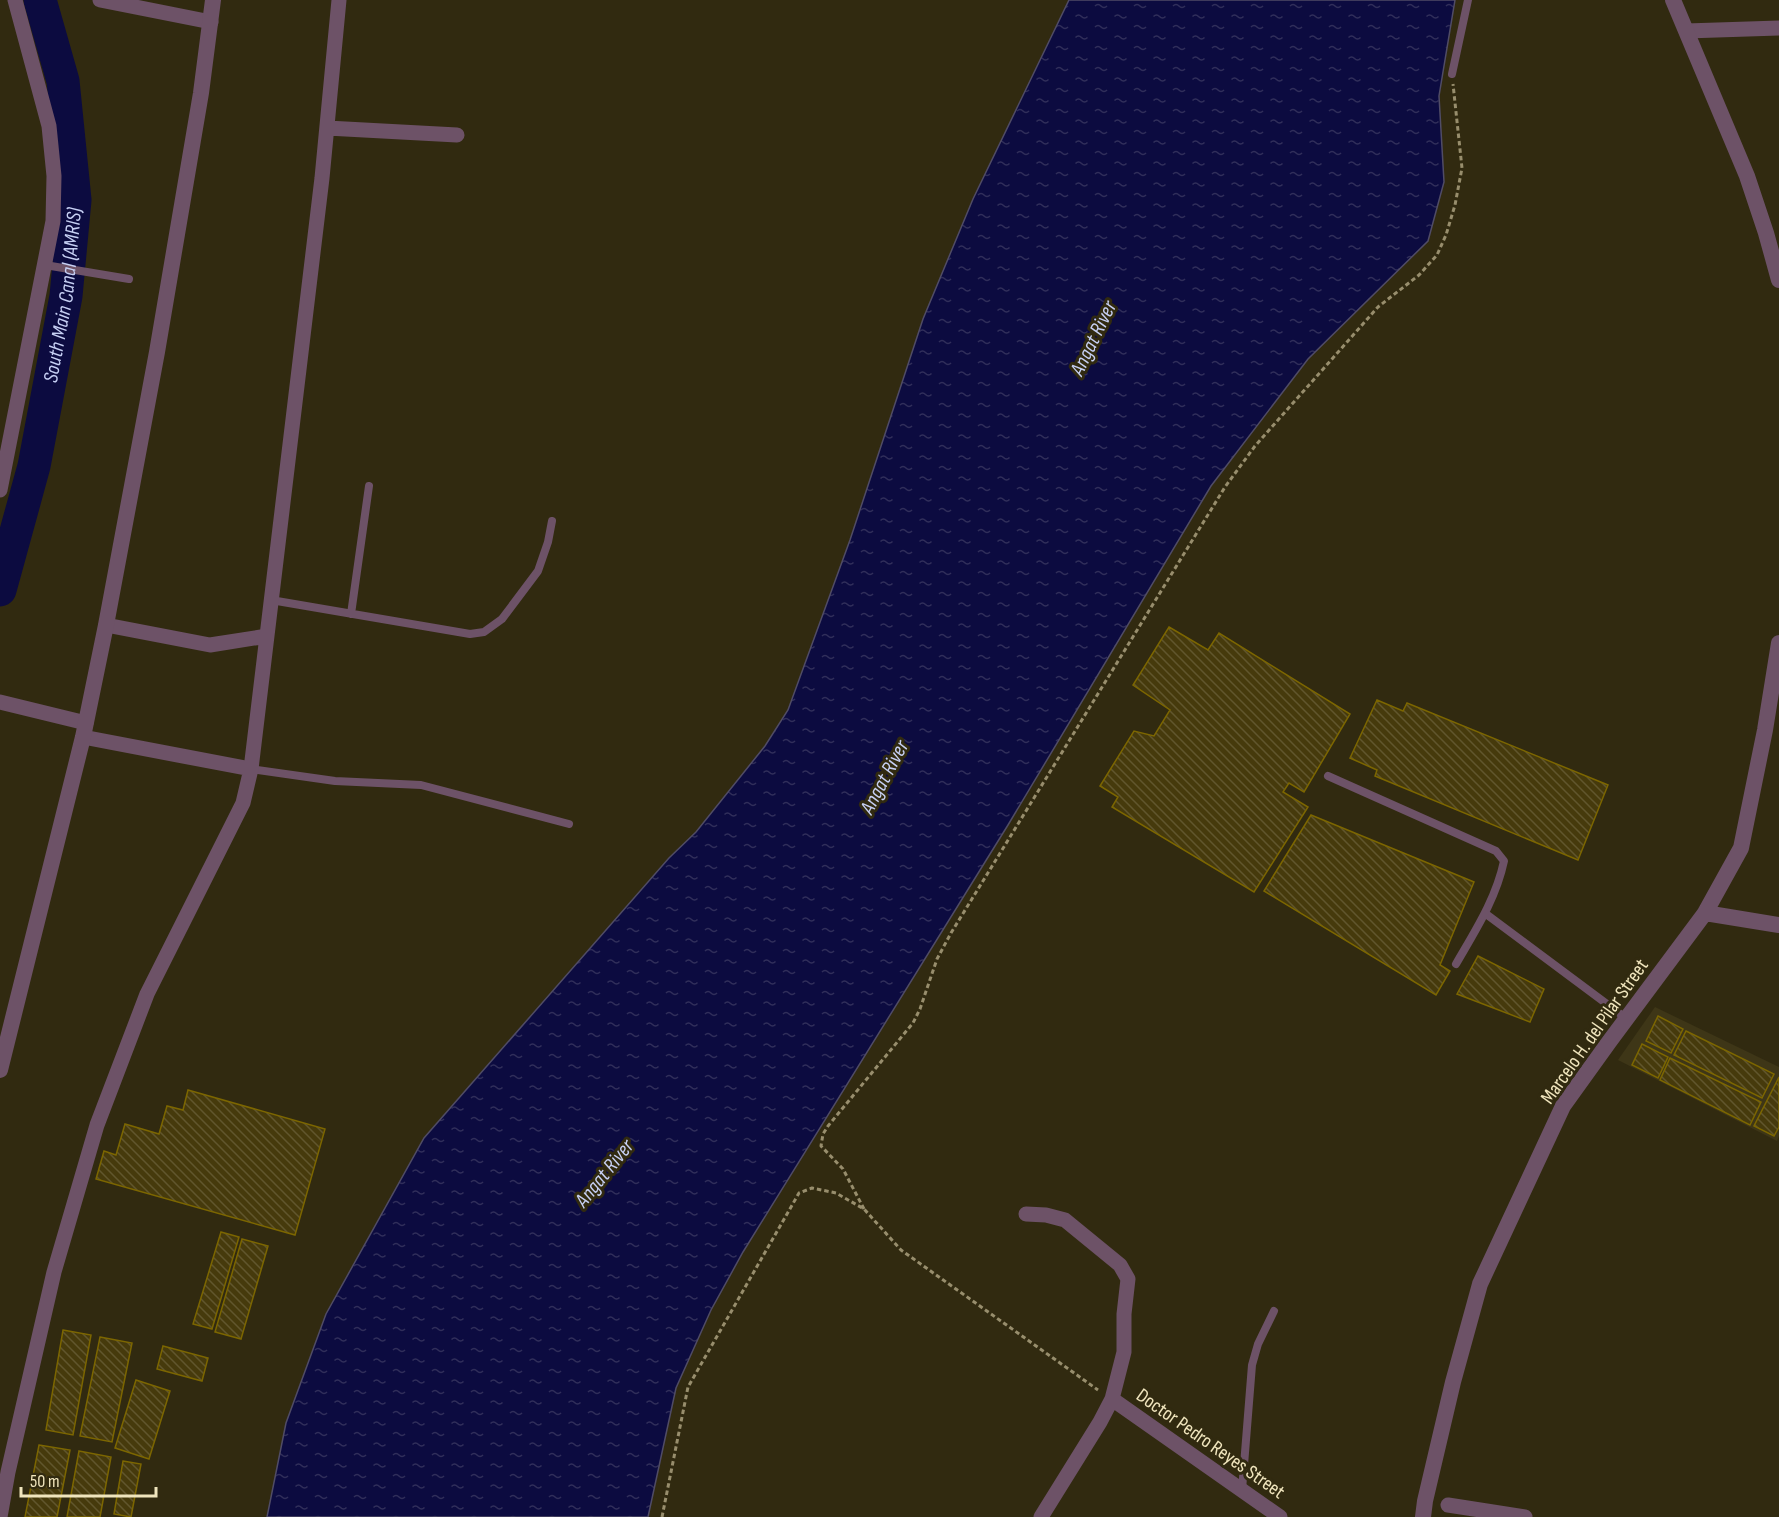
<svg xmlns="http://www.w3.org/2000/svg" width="1779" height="1517" viewBox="0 0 1779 1517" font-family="'Sofia Sans Condensed',sans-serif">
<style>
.built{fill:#3e3617}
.water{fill:url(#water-ripples);stroke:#504c66;stroke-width:1.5}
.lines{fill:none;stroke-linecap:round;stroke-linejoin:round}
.river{stroke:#0c0b40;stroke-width:33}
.building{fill:url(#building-back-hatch);stroke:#7c6600;stroke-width:1.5}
.path{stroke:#988e6d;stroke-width:3;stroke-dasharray:4.5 3;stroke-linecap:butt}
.service{stroke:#6d5267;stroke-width:8}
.minor{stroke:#6d5267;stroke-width:15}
.tertiary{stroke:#6d5267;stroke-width:16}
.labels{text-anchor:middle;stroke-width:6;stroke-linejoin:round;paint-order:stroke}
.street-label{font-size:20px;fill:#f0e5bd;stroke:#312a10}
.water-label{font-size:21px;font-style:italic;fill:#c6cff3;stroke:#312a10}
</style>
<defs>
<pattern id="water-ripples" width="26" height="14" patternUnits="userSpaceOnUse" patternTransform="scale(1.5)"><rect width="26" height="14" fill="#0c0b40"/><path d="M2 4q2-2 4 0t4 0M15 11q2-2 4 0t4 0" fill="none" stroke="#302e5a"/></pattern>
<pattern id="building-back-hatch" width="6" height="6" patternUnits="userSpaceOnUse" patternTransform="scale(1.5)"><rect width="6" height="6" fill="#463a0c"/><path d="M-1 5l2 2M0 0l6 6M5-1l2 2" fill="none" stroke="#61562d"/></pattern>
</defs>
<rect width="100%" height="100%" fill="#312a10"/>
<!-- built -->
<path class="built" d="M1655 1007 1779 1067V1136L1777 1141 1618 1060Z"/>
<!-- water -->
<path class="water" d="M1069 0H1455L1439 96 1444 182 1428 241 1308 359 1211 486 1008 825 743 1252 711 1310 676 1388 648 1517H267L286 1423 326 1314 424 1138 669 858 696 832 765 746 788 710 850 540 923 319 973 199Z"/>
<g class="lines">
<!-- river -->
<path class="river" id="s1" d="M0 590 34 466 66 296 75 200 63 81 40 0"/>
</g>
<!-- building -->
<path class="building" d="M1169 627 1208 650 1219 633 1350 714 1304 792 1289 783 1283 792 1308 807 1254 892 1112 807 1118 797 1100 786 1134 731 1154 736 1170 710 1133 685Z
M1377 700 1403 711 1407 703 1608 785 1578 860 1375 776 1377 770 1350 758Z
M1311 815 1474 882 1440 965 1450 971 1436 995 1264 891Z
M1478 956 1544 989 1530 1022 1457 994Z
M1658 1016 1683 1029 1671 1053 1646 1041Z
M1686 1031 1774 1074 1762 1098 1674 1055Z
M1642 1044 1668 1057 1658 1078 1632 1065Z
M1670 1058 1761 1102 1750 1125 1660 1080Z
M1779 1077V1127L1774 1136 1754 1126Z
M188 1090 325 1129 295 1235 96 1179 104 1151 116 1155 125 1124 159 1134 167 1106 183 1110Z
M221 1232 239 1237 212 1329 193 1324Z
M242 1239 268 1246 241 1339 215 1332Z
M63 1330 91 1335 73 1435 46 1430Z
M100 1337 132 1343 112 1442 80 1436Z
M163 1346 208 1358 202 1381 157 1369Z
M136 1380 170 1391 149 1459 115 1448Z
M39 1445 70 1450 57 1517H25Z
M79 1451 111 1457 100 1517H67Z
M123 1461 141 1464 131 1517 114 1514Z"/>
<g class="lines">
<!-- path -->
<path class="path" d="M864 1209 843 1169 821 1146 823 1134 828 1126 913 1023 920 1009 937 959 951 933 1225 487 1255 446 1378 307 1419 275 1437 255 1446 235 1455 205 1462 168 1453 84
M662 1517 688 1387 799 1193 812 1188 836 1193 864 1209 901 1250 1098 1390"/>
<!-- service -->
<path class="service" d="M1452 74 1468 0
M45 265 129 279
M271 600 470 634 484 632 502 619 538 571 548 542 552 521
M351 614 369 486
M251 769 335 781 421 785 569 824
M1328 776 1496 851 1504 861C1496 899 1475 931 1456 964
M1486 914 1627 1019
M1242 1490 1252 1365 1258 1344 1274 1311"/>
<!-- minor -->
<path class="minor" d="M100 0 211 22
M1686 31 1779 28
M327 128 457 135
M0 490 53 221 54 176 49 126 15 0
M106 625 210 645 267 636
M0 702 86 723
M83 737 251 769
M1026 1214 1046 1215 1065 1220 1120 1265 1128 1279 1124 1314V1352L1112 1399 1100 1422 1041 1517
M1112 1399 1280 1517
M1448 1505 1525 1517
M0 1517 8 1472 54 1272 97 1125 147 994 243 803 251 769 322 178 339 0"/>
<!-- tertiary -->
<path class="tertiary" d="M1673 0 1747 176 1766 233 1779 280
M1705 913 1779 925
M0 1070 83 737 106 625 157 352 201 93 213 0
M1423 1517 1425 1501 1453 1382 1480 1284 1563 1106 1609 1042 1705 913 1741 848 1765 730 1779 643"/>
</g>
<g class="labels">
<!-- street labels -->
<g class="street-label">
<text transform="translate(1594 1031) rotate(-55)" y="7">Marcelo H. del Pilar Street</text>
<text transform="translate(1211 1443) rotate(35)" y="7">Doctor Pedro Reyes Street</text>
</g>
<!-- water labels -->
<g class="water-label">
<text dy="7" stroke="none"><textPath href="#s1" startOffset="302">South Main Canal (AMRIS)</textPath></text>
<text transform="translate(1093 338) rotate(-64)" y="7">Angat River</text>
<text transform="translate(884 777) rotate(-62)" y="7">Angat River</text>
<text transform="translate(604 1173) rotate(-51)" y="7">Angat River</text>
</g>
</g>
<!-- scale -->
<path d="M21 1487v9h135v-9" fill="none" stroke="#f0e5bd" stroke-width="3"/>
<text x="30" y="1487" font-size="18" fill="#f0e5bd" stroke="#312a10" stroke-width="4.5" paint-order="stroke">50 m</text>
</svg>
